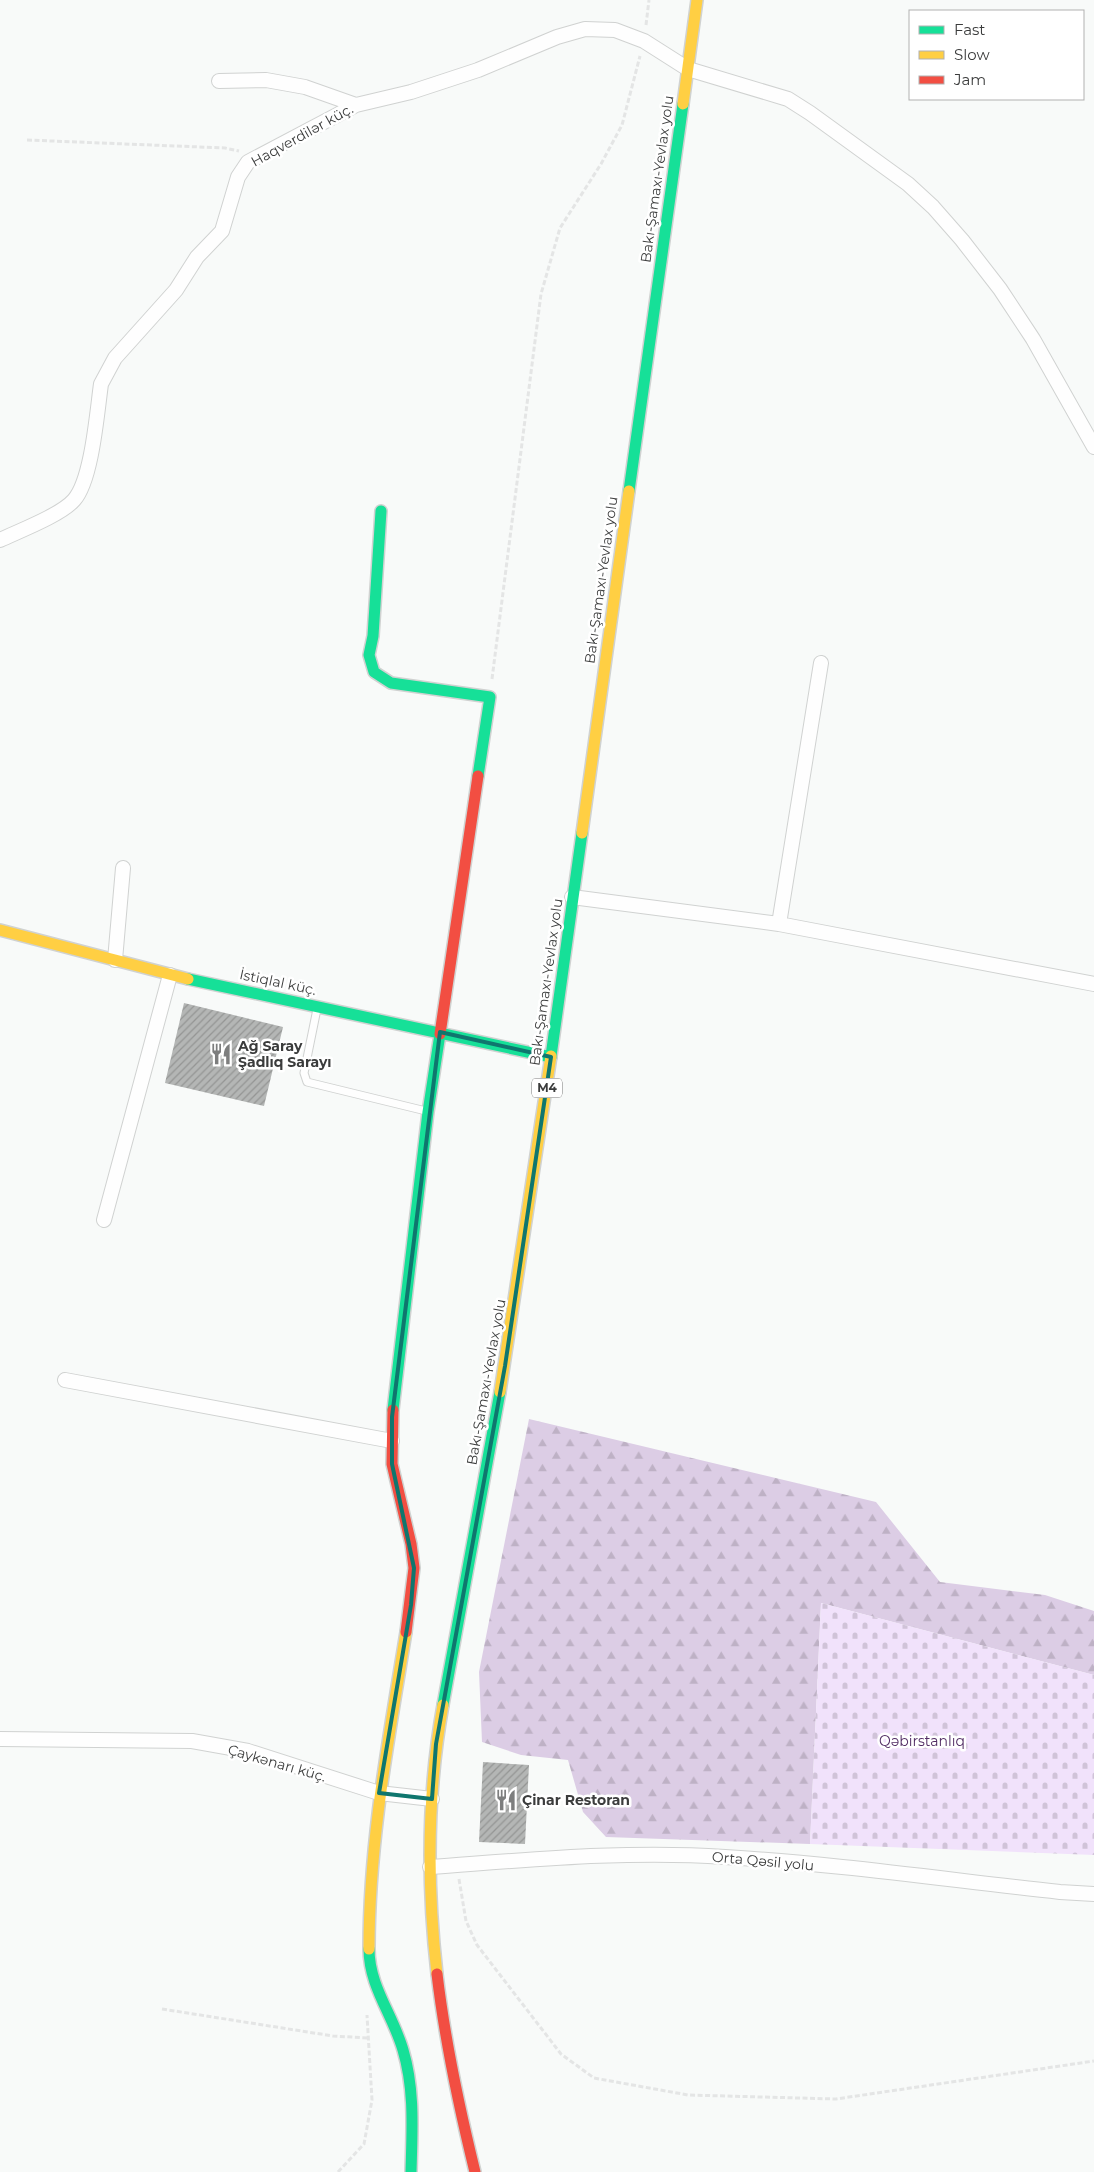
<svg xmlns="http://www.w3.org/2000/svg" width="1094" height="2172" viewBox="0 0 1094 2172" font-family="Montserrat,sans-serif">
<style>
.forest{fill:url(#forest-firs)}
.cemetery{fill:url(#cemetery-stones)}
.building{fill:url(#building-hatch)}
.lines{fill:none;stroke-linecap:round;stroke-linejoin:round}
.lane-casing{stroke:#d0d2d1;stroke-width:9}
.street-casing{stroke:#d0d2d1;stroke-width:16}
.fast-casing{stroke:#d0d2d1;stroke-width:14}
.slow-casing{stroke:#d0d2d1;stroke-width:14}
.jam-casing{stroke:#d0d2d1;stroke-width:14}
.path{stroke:#e4e5e5;stroke-width:3;stroke-dasharray:5 2.5;stroke-linecap:butt}
.lane{stroke:#fefefe;stroke-width:7}
.street{stroke:#fefefe;stroke-width:14}
.fast{stroke:#16e098;stroke-width:11}
.slow{stroke:#ffcf43;stroke-width:11}
.jam{stroke:#f24e42;stroke-width:11}
.marked{fill:none;stroke:#0f766e;stroke-width:4;stroke-linejoin:round}
.labels{text-anchor:middle;stroke-width:5;stroke-linejoin:round;paint-order:stroke}
.shield{fill:#fff;stroke:#767676;stroke-width:1}
.shield-label{font-size:12px;font-weight:bold;fill:#3b3c3c}
.street-label{font-size:14px;fill:#3b3c3c;stroke:#fff}
.poi-label{font-size:14px;font-weight:bold;fill:#3b3c3c;stroke:#fff;text-anchor:start}
.park-label{font-size:14px;fill:#512c63;stroke:#fff}
</style>
<defs>
<pattern id="forest-firs" width="22" height="20" patternUnits="userSpaceOnUse" patternTransform="scale(1.25)"><rect width="22" height="20" fill="#dccde5"/><path d="M5 1l3.5 6h-7zM16 11l3.5 6h-7z" fill="#beb1c5"/></pattern>
<pattern id="cemetery-stones" width="16" height="16" patternUnits="userSpaceOnUse" patternTransform="scale(1.25)"><rect width="16" height="16" fill="#f1e2fb"/><path d="M2 7V4a2 2 0 0 1 4 0v3zM10 15v-3a2 2 0 0 1 4 0v3z" fill="#d0c3d8"/></pattern>
<pattern id="building-hatch" width="6" height="6" patternUnits="userSpaceOnUse" patternTransform="scale(1.25)"><rect width="6" height="6" fill="#b4b6b5"/><path d="M-1 1l2-2M0 6l6-6M5 7l2-2" fill="none" stroke="#949594"/></pattern>
</defs>
<rect width="100%" height="100%" fill="#f8faf9"/>
<!-- forest -->
<path class="forest" d="M529 1419 876 1502 940 1582 1045 1595 1094 1611V1675L821 1603 810 1844 606 1837 583 1812 568 1760 521 1755 482 1742 479 1672Z"/>
<!-- cemetery -->
<path class="cemetery" d="M821 1603 1094 1675V1855L810 1844Z"/>
<!-- building -->
<path class="building" d="M184 1003 283 1027 264 1106 165 1083Z
M483 1762 529 1765 525 1844 479 1842Z"/>
<g class="lines">
<!-- lane casing -->
<g class="lane-casing">
<path id="lane" d="M317 1009 304 1073 307 1082 426 1111"/>
</g>
<!-- street casing -->
<g class="street-casing">
<path id="street" d="M219 81 266 80 305 87 356 105
M0 540C19 531 61 515 74 500 92 480 97 412 101 384L115 358 176 290 197 257 222 231 238 177 248 162 356 105 411 92 478 70 557 37 585 29 615 30 644 41 688 69 788 99 810 113 908 184 933 207 962 240 1000 289 1033 339 1094 447
M572 897 779 924 1094 984
M779 924 821 663
M115 960 123 868
M104 1220 170 975
M65 1380 392 1441
M0 1739 192 1741 248 1751 379 1793 432 1799
M430 1867C528 1860 627 1850 725 1857 837 1864 949 1880 1060 1892L1094 1894"/>
</g>
<!-- fast casing -->
<g class="fast-casing">
<path id="fast" d="M629 491 683 104
M381 511 373 636 369 655 374 672 391 683 490 697 478 776
M188 979 551 1057
M551 1056 582 833
M393 1410 428 1112 440 1034
M443 1705 500 1392
M369 1949C369 1986 393 2015 403 2050 415 2090 412 2131 411 2172"/>
</g>
<!-- slow casing -->
<g class="slow-casing">
<path id="slow" d="M683 104 697 0
M582 833 629 491
M0 930 188 979
M500 1392 551 1056
M369 1949C369 1841 389 1737 406 1632
M437 1974C427 1886 427 1793 443 1705"/>
</g>
<!-- jam casing -->
<g class="jam-casing">
<path id="jam" d="M440 1034 478 776
M393 1410 392 1464 411 1544 414 1568 406 1632
M437 1974C445 2041 459 2107 475 2172"/>
</g>
<!-- path -->
<path class="path" d="M646 25 649 0
M27 140 225 148 239 151
M492 679 541 294 560 228 601 164 622 125 640 56
M459 1879 466 1921 477 1945 561 2054 594 2078 688 2095 836 2099 1094 2061
M162 2009 333 2036 368 2038
M338 2172 364 2144 372 2100 367 2015"/>
<!-- lane -->
<use href="#lane" class="lane"/>
<!-- street -->
<use href="#street" class="street"/>
<!-- fast -->
<use href="#fast" class="fast"/>
<!-- slow -->
<use href="#slow" class="slow"/>
<!-- jam -->
<use href="#jam" class="jam"/>
</g>
<!-- marked area -->
<path class="marked" d="M440 1032 551 1057 505 1366 436 1744 432 1799 379 1793 411 1605 414 1568 392 1464V1417Z"/>
<!-- icons -->
<defs>
<g id="restaurant-bare" transform="scale(1.725)"><path d="M-5-6h1v4h1v-4h1v4h1v-4h1v5L-1.5 .5V6h-2V.5L-5-1ZM5-6V6H3V1.5H1.5Q1.5-4 5-6Z" fill="#7d7e7e" stroke="#fff" stroke-width="2.5" paint-order="stroke"/></g>
</defs>
<g fill-rule="evenodd">
<use href="#restaurant-bare" x="221" y="1054"/>
<use href="#restaurant-bare" x="506" y="1800"/>
</g>
<g class="labels">
<!-- shield labels -->
<rect class="shield" x="532" y="1078.5" width="30" height="19" rx="4"/>
<g class="shield-label">
<text x="547" y="1092">M4</text>
</g>
<!-- street labels -->
<g class="street-label">
<text transform="translate(302 135) rotate(-29)" y="5">Haqverdilər küç.</text>
<text transform="translate(657 179) rotate(-82)" y="5">Bakı-Şamaxı-Yevlax yolu</text>
<text transform="translate(601 580) rotate(-82)" y="5">Bakı-Şamaxı-Yevlax yolu</text>
<text transform="translate(278 982) rotate(12)" y="5">İstiqlal küç.</text>
<text transform="translate(546 982) rotate(-82)" y="5">Bakı-Şamaxı-Yevlax yolu</text>
<text transform="translate(486 1382) rotate(-80)" y="5">Bakı-Şamaxı-Yevlax yolu</text>
<text transform="translate(277 1763) rotate(16)" y="5">Çaykənarı küç.</text>
<text transform="translate(763 1861) rotate(5)" y="5">Orta Qəsil yolu</text>
</g>
<!-- poi labels -->
<g class="poi-label">
<text x="238" y="1051">Ağ Saray<tspan x="238" dy="16">Şadlıq Sarayı</tspan></text>
<text x="522" y="1805">Çinar Restoran</text>
</g>
<!-- park labels -->
<g class="park-label">
<text x="922" y="1746">Qəbirstanlıq</text>
</g>
</g>
<!-- legend -->
<rect x="909" y="10" width="175" height="90" fill="#ffffff" stroke="#b1b1b1"/>
<rect x="919" y="26" width="25" height="8" fill="#16e098" stroke="#b1b1b1"/>
<text x="954" y="35" font-size="15" fill="#3b3c3c">Fast</text>
<rect x="919" y="51" width="25" height="8" fill="#ffcf43" stroke="#b1b1b1"/>
<text x="954" y="60" font-size="15" fill="#3b3c3c">Slow</text>
<rect x="919" y="76" width="25" height="8" fill="#f24e42" stroke="#b1b1b1"/>
<text x="954" y="85" font-size="15" fill="#3b3c3c">Jam</text>
</svg>
